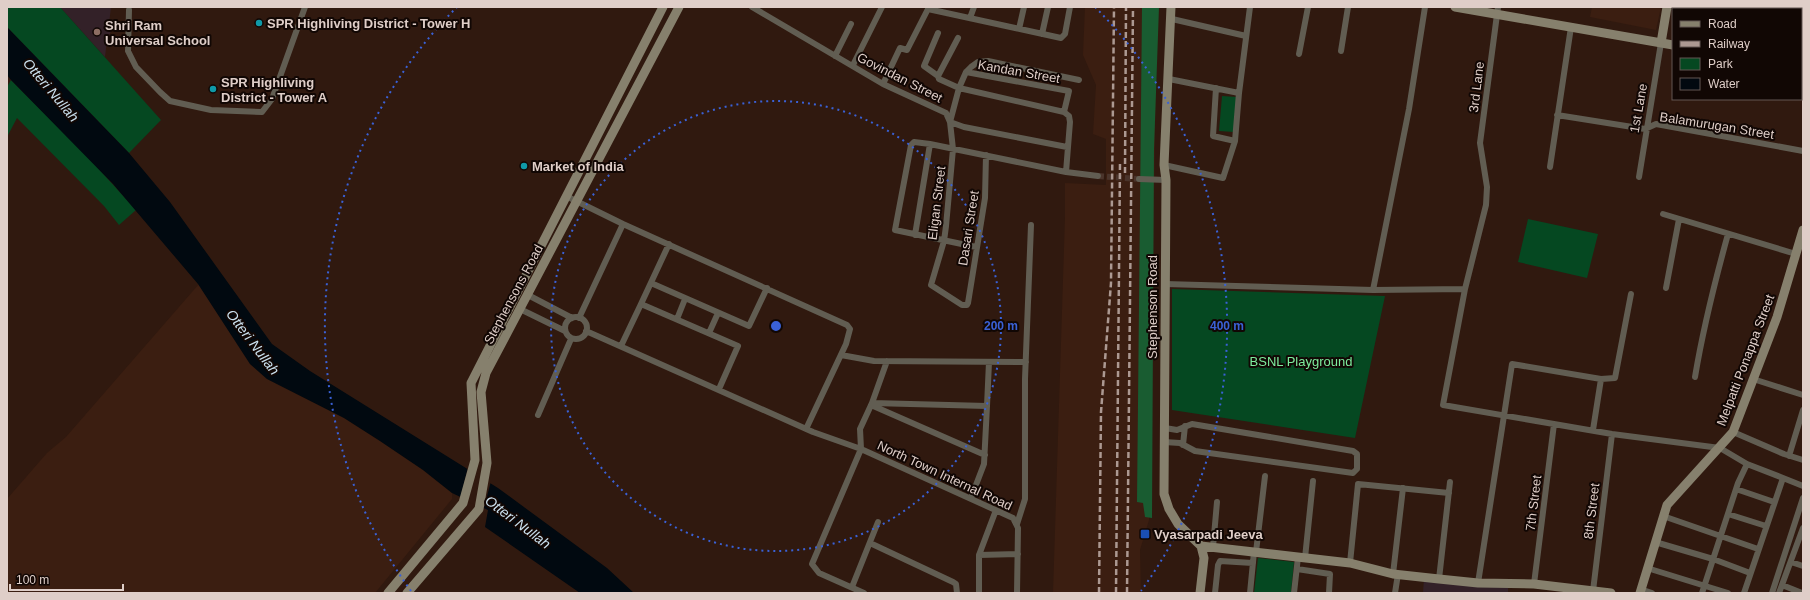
<svg xmlns="http://www.w3.org/2000/svg" width="1810" height="600" viewBox="0 0 1810 600" font-family="Helvetica,sans-serif">
<style>
.built{fill:#3b1e11}
.education{fill:#332128}
.green{fill:#054821}
.forest{fill:#195c31}
.water{fill:#010910}
.pier{fill:#30190f}
.lines{fill:none;stroke-linecap:round;stroke-linejoin:round}
.street-tunnel{stroke:#4a342b;stroke-width:6;stroke-dasharray:6 3;stroke-linecap:butt}
.street{stroke:#615d52;stroke-width:6}
.secondary{stroke:#86806d;stroke-width:9}
.rail{stroke:#ac9992;stroke-width:2.5;stroke-dasharray:6 3;stroke-linecap:butt}
.ring{fill:none;stroke:#3a61d6;stroke-width:2;stroke-dasharray:2 4}
.culture-dot{fill:#0f9aa8;stroke:#110704;stroke-width:1.5}
.education-dot{fill:#8d6e63;stroke:#110704;stroke-width:1.5}
.transit-dot{fill:#1a4fb4;stroke:#110704;stroke-width:1.5}
.labels{text-anchor:middle;stroke-width:4;stroke-linejoin:round;paint-order:stroke}
.poi-label{font-size:13px;font-weight:bold;fill:#dfcec8;stroke:#110704;text-anchor:start}
.street-label{font-size:13px;fill:#dfcec8;stroke:#110704}
.park-label{font-size:13px;fill:#7dec9d;stroke:#110704}
.water-label{font-size:14px;font-style:italic;fill:#cce2f0;stroke:#110704}
.centre{fill:#3a61d6;stroke:#110704;stroke-width:2}
.ring-label{font-size:12px;text-anchor:middle;font-weight:bold;fill:#3a61d6;stroke:#110704;stroke-width:4;stroke-linejoin:round;paint-order:stroke}
</style>
<rect width="100%" height="100%" fill="#30190f"/>
<!-- built -->
<path class="built" d="M1085 7H1157L1149 520 1140 550 1141 593H1053L1065 217V183L1106 185V139L1093 134 1096 85 1083 55Z
M1592 7H1661L1656 30 1590 17Z
M199 284 250 364 267 379 344 418 380 441 423 470 452 493V499L375 593H7V499L47 453 66 437Z"/>
<!-- education -->
<path class="education" d="M60 7H111L109 24 111 31 107 40 105 57Z
M1424 578 1508 587V593H1423Z"/>
<!-- green -->
<path class="green" d="M8 7H60L161 120 129 153 7 27Z
M11 80 87 156 136 210 119 225 104 206 17 118 7 137V87Z
M1222 96 1237 97 1234 132 1219 131Z
M1528 219 1598 234 1587 278 1518 262Z
M1172 289 1385 296 1355 438 1172 410Z
M1258 558 1294 562 1291 593H1254Z"/>
<!-- forest -->
<path class="forest" d="M1142 7H1159L1154 149 1152 518 1145 517 1143 503 1137 502Z"/>
<!-- water -->
<path class="water" d="M7 27 129 153 170 202 272 344 310 371 498 488 607 568 634 593H580L485 527 488 510 452 493 423 470 380 441 344 418 267 379 250 364 198 284 113 184 11 80 7 75Z"/>
<!-- pier -->
<path class="pier" d="M468 467 491 481 484 508 460 499Z"/>
<g class="lines">
<!-- street-tunnel -->
<path class="street-tunnel" d="M1098 176 1139 179"/>
<!-- street -->
<path class="street" d="M752 7 883 84 946 113 950 122 964 127 1067 147
M1498 7 1480 143 1487 187 1486 205 1465 289 1443 405 1612 434 1720 448 1747 464 1783 478 1744 593
M928 9 1061 38 1065 34 1070 7
M129 10 128 51 136 67 160 92 170 101 211 110 262 112 272 99 305 7
M970 18 974 7
M1172 19 1246 36
M1019 29 1024 7
M938 33 924 66 938 76 939 79 959 88 1064 112 1069 116 1070 122 1066 172
M1042 34 1048 7
M1341 51 1348 7
M1299 54 1308 7
M835 56 851 24
M853 65 882 7
M966 72 1069 91 1064 112
M938 76 958 38
M1169 79 1239 93
M883 84 900 48 907 50 929 7
M1216 88 1213 136 1235 141
M1557 115 1645 129 1656 124 1803 151
M986 155 985 198 968 303 967 305H962L931 285 944 241 946 226 953 149 950 122 959 88 966 72 971 67 978 62 988 61 1079 80
M1164 165 1223 178 1235 141 1239 93 1250 7
M1550 167 1571 27
M1639 177 1661 43
M1139 179 1166 180
M566 196 623 224 847 325 850 329 846 344 806 429
M1663 214 1796 254
M915 235 930 144
M976 247 895 230 911 145 914 142 930 144 1066 172 1098 176
M651 283 749 326 767 288
M1165 284 1373 290 1465 289
M1666 288 1679 219
M1373 290 1409 109 1425 7
M528 295 572 318
M641 304 669 244
M520 309 565 331
M565 328a11 11 0 1 1 22 0a11 11 0 1 1-22 0Z
M579 318 623 224
M677 319 685 299
M586 331 813 432 861 449 860 429 872 403 987 406 984 464 971 498
M709 333 718 313
M621 346 641 304 738 346 719 389
M841 355 874 361 1026 362
M1695 377C1703 329 1715 281 1728 234
M1753 379 1803 395
M872 403 887 361
M871 405 985 455
M987 406 989 362
M538 415 571 339
M1593 430 1601 379 1615 378 1631 294
M1733 432 1784 454 1803 460
M1164 442 1180 443 1195 451 1353 473 1357 469V454L1353 451 1192 424 1177 430 1165 428
M1183 445 1185 426
M1789 456 1803 410
M1783 478 1803 486
M1736 489 1774 502
M1728 514 1766 526
M1663 516 1758 549
M1017 524 1025 499V379L1031 225
M1655 542 1713 559 1750 573
M870 543 953 582 956 584 957 593
M1213 547 1217 502
M1256 552 1265 476
M979 555 1018 554
M1305 558 1313 481
M1791 562 1803 566
M1350 563 1358 484 1449 493
M1647 568 1728 593
M1297 569 1330 574 1329 593
M1393 574 1403 488
M1439 579 1450 482
M1478 583 1512 364 1601 379
M1534 584 1554 424
M1782 585 1802 593
M852 587 878 522
M1640 589 1652 593
M1593 591 1612 434
M864 593 819 573 812 564 861 449 1013 518 1018 528 1017 593
M979 593V555L996 510
M1215 593 1218 565 1220 561 1253 563
M1250 593 1254 552
M1294 593 1298 557
M1395 593 1398 574
M1702 593 1738 483 1747 464
M1772 593 1803 498
M1779 593 1803 528"/>
<!-- secondary -->
<path class="secondary" d="M1171 7 1164 165 1166 180 1164 494 1169 509 1178 524 1201 546 1204 558 1200 593
M1455 7 1673 45
M1661 43 1667 7
M1801 69 1803 70
M1201 546 1350 563 1393 574 1439 579 1478 583 1534 584 1611 593
M388 593 463 503 475 460 471 383 663 7
M407 593 479 509 487 463 481 392 486 373 679 7
M1640 593 1667 505 1733 432 1777 317 1803 230"/>
<!-- rail -->
<path class="rail" d="M1125 173 1126 7
M1099 593 1101 412 1111 283 1114 7
M1116 593 1120 163
M1127 593 1133 7"/>
</g>
<!-- distance rings -->
<g class="ring">
<circle cx="776" cy="326" r="225"/>
<path d="M411 591A451 451 0 0 1 457 7M1095 7A451 451 0 0 1 1141 591"/>
</g>
<!-- markers -->
<g class="culture-dot">
<circle cx="259" cy="23" r="4"/>
<circle cx="213" cy="89" r="4"/>
<circle cx="524" cy="166" r="4"/>
</g>
<circle class="education-dot" cx="97" cy="32" r="4"/>
<rect class="transit-dot" x="1140" y="529" width="10" height="10" rx="2"/>
<g class="labels">
<!-- poi labels -->
<g class="poi-label">
<text x="267" y="28">SPR Highliving District - Tower H</text>
<text x="105" y="30">Shri Ram<tspan x="105" dy="15">Universal School</tspan></text>
<text x="221" y="87">SPR Highliving<tspan x="221" dy="15">District - Tower A</tspan></text>
<text x="532" y="171">Market of India</text>
<text x="1154" y="539">Vyasarpadi Jeeva</text>
</g>
<!-- street labels -->
<g class="street-label">
<text transform="translate(1019 71) rotate(10)" y="5">Kandan Street</text>
<text transform="translate(900 77) rotate(27)" y="5">Govindan Street</text>
<text transform="translate(1476 87) rotate(-83)" y="5">3rd Lane</text>
<text transform="translate(1638 108) rotate(-80)" y="5">1st Lane</text>
<text transform="translate(1717 125) rotate(9)" y="5">Balamurugan Street</text>
<text transform="translate(936 203) rotate(-83)" y="5">Eligan Street</text>
<text transform="translate(968 228) rotate(-81)" y="5">Dasari Street</text>
<text transform="translate(513 294) rotate(-62)" y="5">Stephensons Road</text>
<text transform="translate(1152 307) rotate(-90)" y="5">Stephenson Road</text>
<text transform="translate(1745 360) rotate(-69)" y="5">Melpatti Ponappa Street</text>
<text transform="translate(945 475) rotate(25)" y="5">North Town Internal Road</text>
<text transform="translate(1533 503) rotate(-83)" y="5">7th Street</text>
<text transform="translate(1591 511) rotate(-83)" y="5">8th Street</text>
</g>
<!-- park labels -->
<g class="park-label">
<text x="1301" y="366">BSNL Playground</text>
</g>
<!-- water labels -->
<g class="water-label">
<text transform="translate(51 90) rotate(50)" y="5">Otteri Nullah</text>
<text transform="translate(253 342) rotate(53)" y="5">Otteri Nullah</text>
<text transform="translate(518 522) rotate(37)" y="5">Otteri Nullah</text>
</g>
</g>
<circle cx="776" cy="326" r="6" class="centre"/>
<g class="ring-label">
<text x="1001" y="330">200 m</text>
<text x="1227" y="330">400 m</text>
</g>
<!-- border -->
<rect width="1810" height="600" fill="none" stroke="#dfcec8" stroke-width="16"/>
<!-- legend -->
<rect x="1672" y="8" width="130" height="92" fill="#110704" stroke="#635752"/>
<rect x="1680" y="21" width="20" height="6" fill="#86806d" stroke="#635752"/>
<text x="1708" y="28" font-size="12" fill="#dfcec8">Road</text>
<rect x="1680" y="41" width="20" height="6" fill="#ac9992" stroke="#635752"/>
<text x="1708" y="48" font-size="12" fill="#dfcec8">Railway</text>
<rect x="1680" y="58" width="20" height="12" fill="#054821" stroke="#635752"/>
<text x="1708" y="68" font-size="12" fill="#dfcec8">Park</text>
<rect x="1680" y="78" width="20" height="12" fill="#010910" stroke="#635752"/>
<text x="1708" y="88" font-size="12" fill="#dfcec8">Water</text>
<!-- scale -->
<path d="M10 584v6h113v-6" fill="none" stroke="#dfcec8" stroke-width="2"/>
<text x="16" y="584" font-size="12" fill="#dfcec8" stroke="#110704" stroke-width="3" paint-order="stroke">100 m</text>
</svg>
